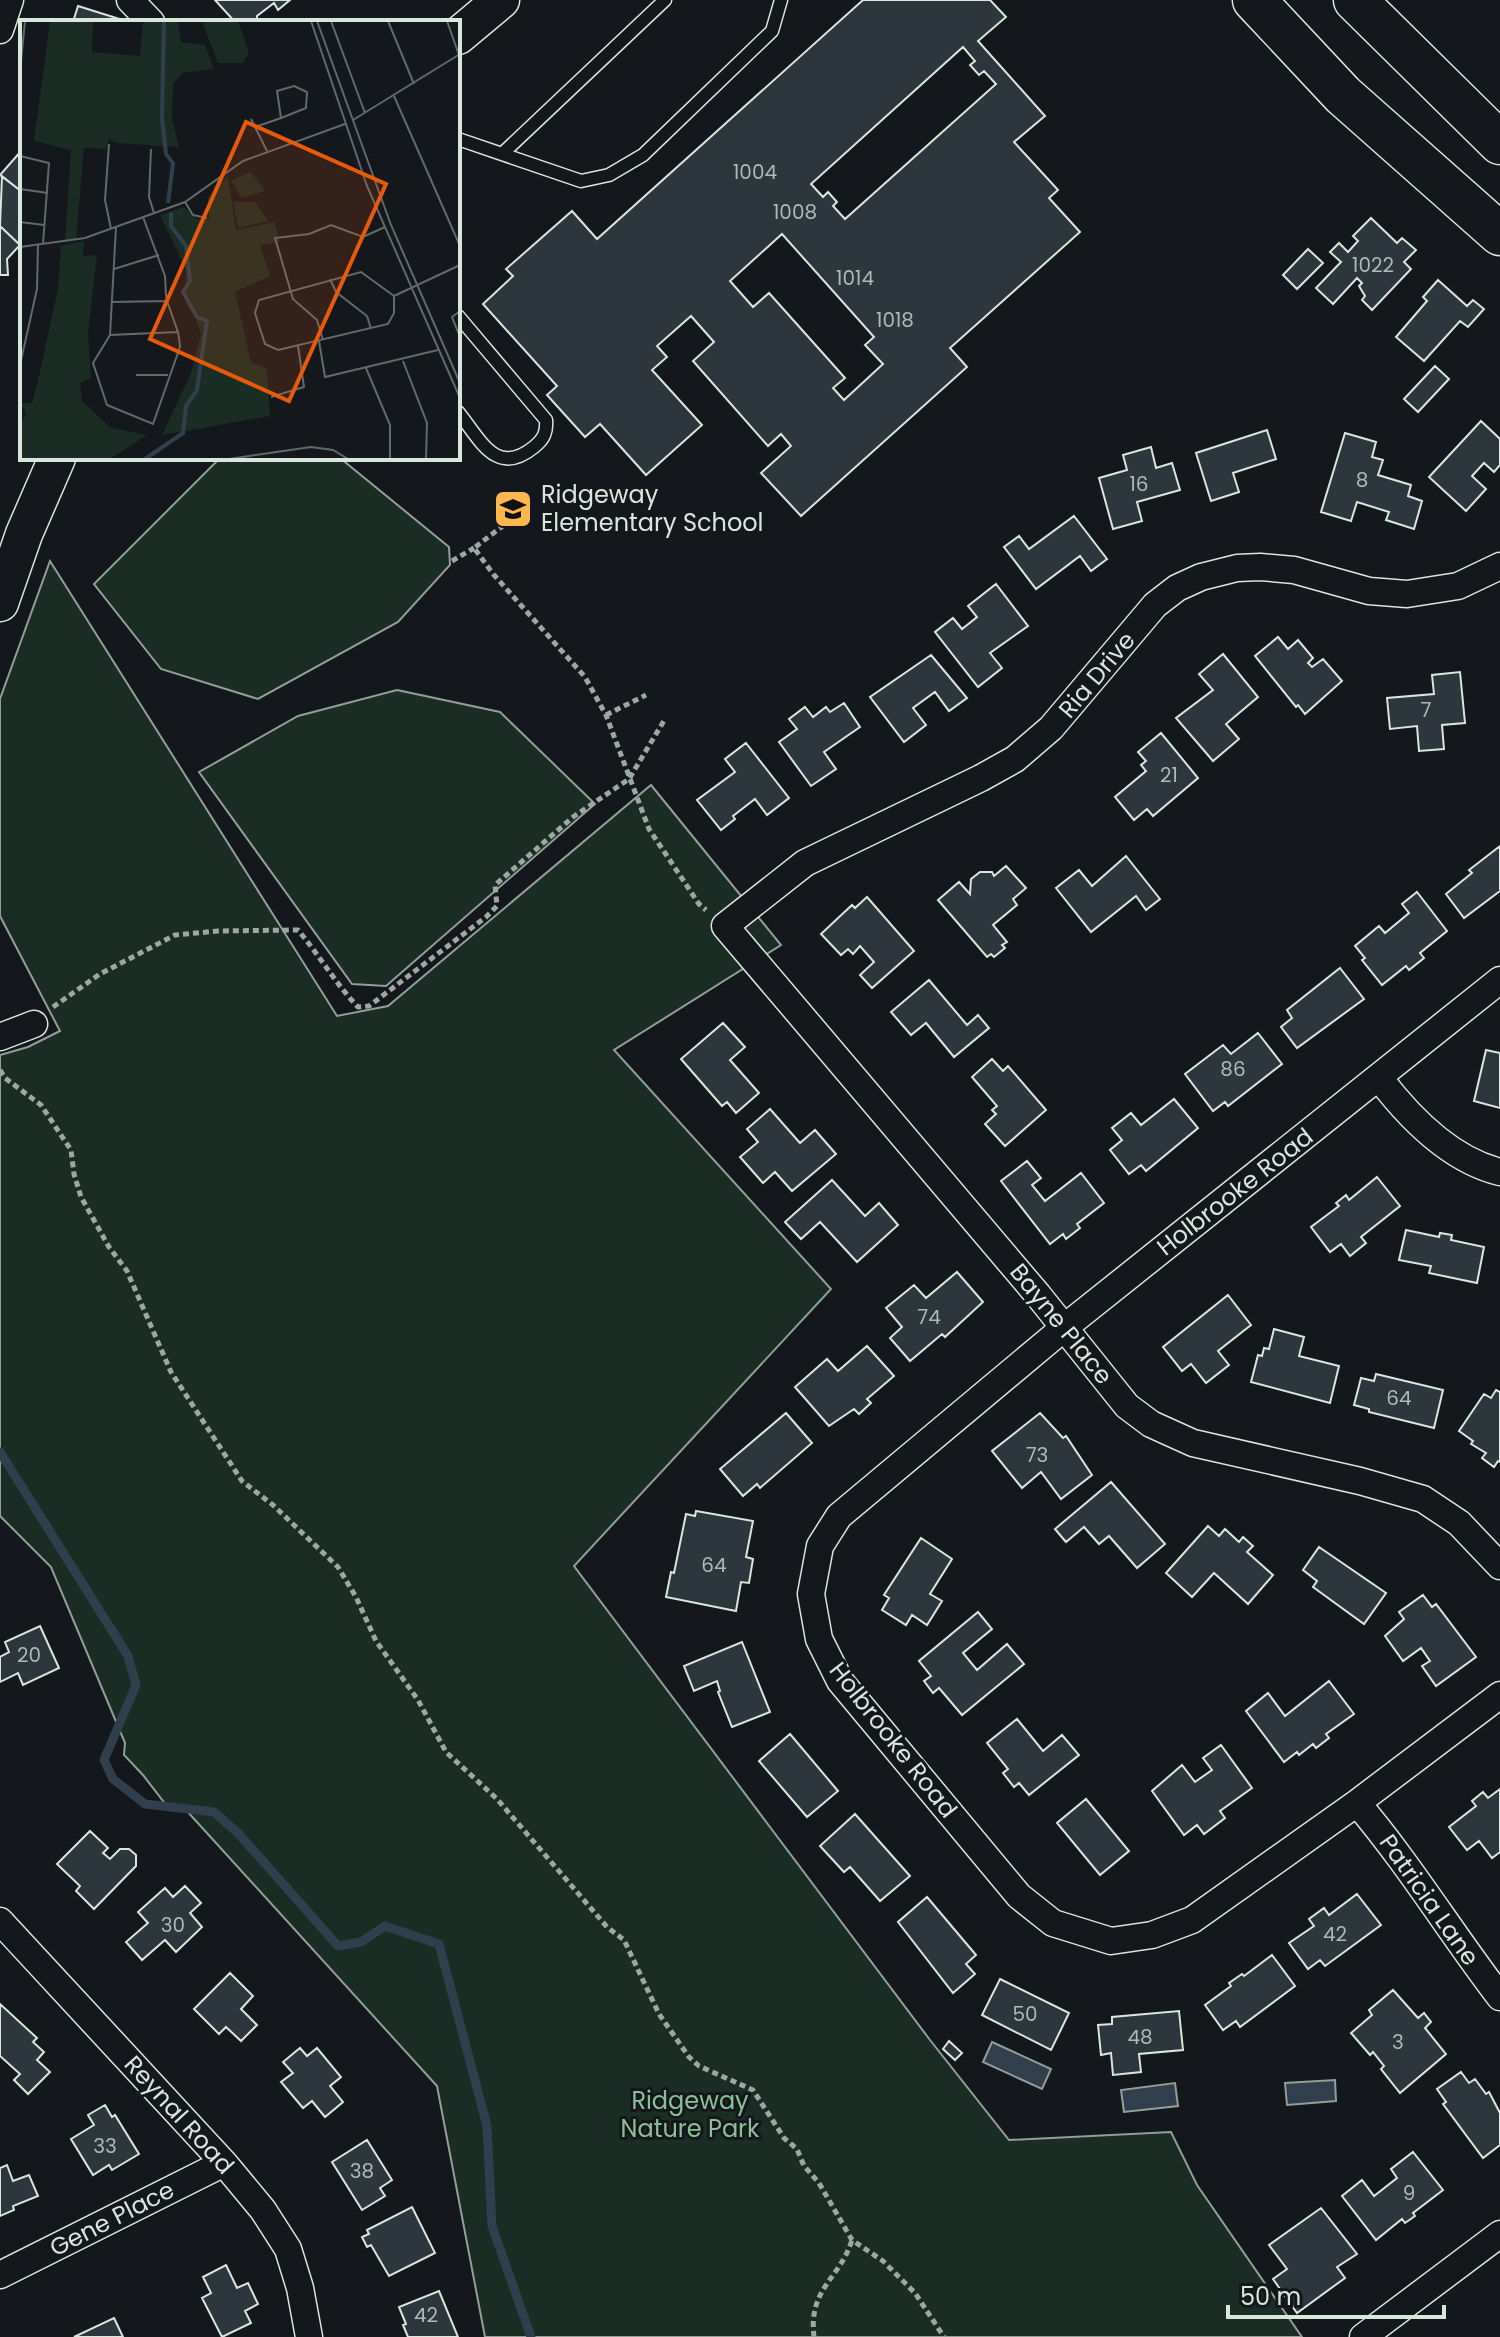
<svg xmlns="http://www.w3.org/2000/svg" width="1500" height="2337" viewBox="0 0 1500 2337" font-family="Poppins,sans-serif">
<style>
.green{fill:#1a2d24;stroke:#939e99;stroke-width:2}
.water{fill:#2f3f4d;stroke:#939e99;stroke-width:2}
.lines{fill:none;stroke-linecap:round;stroke-linejoin:round}
.stream{stroke:#2f3f4d;stroke-width:9}
.building{fill:#2c363c;stroke:#d8e6dc;stroke-width:2;fill-rule:evenodd}
.lane-casing{stroke:#d8e6dc;stroke-width:15}
.street-casing{stroke:#d8e6dc;stroke-width:29}
.secondary-casing{stroke:#d8e6dc;stroke-width:39}
.primary-casing{stroke:#d8e6dc;stroke-width:45}
.path{stroke:#9da8a2;stroke-width:5;stroke-dasharray:6 4;stroke-linecap:butt}
.lane{stroke:#14181c;stroke-width:12}
.street{stroke:#14181c;stroke-width:26}
.secondary{stroke:#14181c;stroke-width:36}
.primary{stroke:#14181c;stroke-width:42}
.labels{text-anchor:middle;stroke-width:6;stroke-linejoin:round;paint-order:stroke}
.number-label{font-size:20px;fill:#adbab4}
.poi-label{font-size:24px;fill:#d8e6dc;stroke:#14181c;text-anchor:start}
.street-label{font-size:24px;fill:#d8e6dc;stroke:#14181c}
.park-label{font-size:24px;fill:#8ac095;stroke:#14181c}
.inset-river{fill:none;stroke:#2f3f4d;stroke-width:4}
.inset-road{fill:none;stroke:#626a69;stroke-width:2}
.view{fill:#e8590c;fill-opacity:0.15;stroke:#e8590c;stroke-width:4}
.inset-edge{fill:none;stroke:#d8e6dc;stroke-width:4}
</style>
<rect width="100%" height="100%" fill="#14181c"/>
<!-- green -->
<path class="green" d="M220 458H340L449 547 450 565 398 622 258 699 161 669 94 584Z
M50 561 337 1016 388 1006 651 785 781 945 614 1050 831 1289 574 1566 930 2040 1009 2140 1171 2132 1197 2185 1302 2337H485L437 2086 186 1810H170L143 1775 124 1755 125 1743 51 1567 0 1516V1055L28 1047 60 1031 0 916V699Z
M397 690 500 712 595 804 386 986 352 984 199 772 298 716Z"/>
<!-- water -->
<path class="water" d="M992 2042 1051 2069 1042 2089 983 2062Z
M1335 2080 1336 2101 1287 2105 1285 2083Z
M1175 2083 1178 2106 1124 2112 1121 2090Z"/>
<g class="lines">
<!-- stream -->
<path class="stream" d="M0 1452 128 1656 136 1685 104 1760 113 1779 145 1804 214 1812 238 1833 338 1946 361 1942 385 1926 439 1944 487 2126 492 2226 531 2337"/>
</g>
<!-- building -->
<path class="building" d="M215 0H290L278 10 274 3 257 16V22H235Z
M863 0H990L1006 17 978 41 1045 116 1014 142 1058 190 1049 198 1080 232 950 348 967 367 801 516 761 473 791 446 781 434 768 446 693 361 714 342 691 316 657 346 667 357 652 370 702 425 646 475 600 424 585 437 547 395 557 386 483 304 513 276 506 269 572 211 597 239ZM963 47 975 61 970 65 979 75 984 71 996 84 845 219 833 206 837 202 828 192 823 197 811 184ZM782 234 874 337 865 345 883 364 844 400 833 388 845 378 769 293 753 307 730 281Z
M78 6 129 22H73Z
M22 150V192L0 175Z
M2 176 22 192V245H20L0 226Z
M1371 218 1397 243 1402 238 1416 250 1404 262 1411 269 1372 310 1362 300 1365 296 1359 286 1362 283 1357 278 1333 304 1316 288 1341 262 1330 252 1339 243 1348 252 1358 241 1353 236Z
M0 226 20 245 7 259 8 275H0Z
M1308 249 1323 263 1297 289 1283 275Z
M1438 280 1467 306 1473 300 1484 309 1468 327 1460 321 1424 361 1396 337 1427 301 1423 297Z
M1435 366 1449 379 1418 412 1404 399Z
M1481 421 1500 439V465L1494 472 1484 463 1472 476 1486 489 1466 511 1429 477Z
M1267 430 1276 459 1233 473 1239 492 1211 501 1196 453Z
M1345 433 1376 442 1372 457 1383 460 1378 475 1411 485 1408 496 1422 501 1414 529 1386 520 1389 512 1357 502 1351 521 1321 512Z
M1151 447 1156 468 1172 463 1180 490 1137 502 1142 521 1113 529 1099 478 1127 470 1123 455Z
M1074 516 1107 559 1091 571 1080 556 1036 589 1004 547 1019 536 1029 549Z
M996 584 1028 626 990 653 1002 668 978 687 935 632 953 618 962 629 977 617 968 606Z
M1278 637 1288 649 1298 640 1313 658 1308 663 1312 667 1323 659 1342 681 1305 714 1298 705 1296 707 1255 656Z
M1223 654 1258 697 1226 724 1239 739 1213 761 1176 718 1213 690 1199 674Z
M931 655 967 698 949 711 935 692 913 708 926 725 904 742 870 697Z
M1460 672 1465 723 1442 725 1444 749 1419 751 1417 726 1390 729 1387 698 1434 694 1432 675Z
M844 703 860 727 824 752 836 769 811 786 779 742 797 729 789 719 805 707 813 717 826 707 830 712Z
M1161 733 1198 778 1153 816 1147 809 1134 820 1115 797 1146 771 1141 765 1146 761 1138 752Z
M746 743 789 798 767 815 755 799 733 816 735 819 721 830 697 800 735 772 725 759Z
M1500 846V891L1464 918 1446 894 1472 873 1469 870Z
M1126 856 1160 899 1146 910 1136 896 1091 932 1056 888 1079 870 1092 886Z
M1006 866 1026 888 1013 899 1017 905 993 925 1007 942 1002 945 1005 948 994 957 991 954 987 957 938 900 959 882 970 894 971 879 980 872H992L994 876Z
M1417 892 1447 931 1420 953 1424 958 1409 970 1406 966 1382 985 1362 960 1365 958 1355 946 1379 926 1385 933 1409 913 1402 904Z
M867 897 914 951 872 988 860 975 874 962 860 946 853 954 848 949 841 955 821 934 852 905 855 908Z
M1340 968 1364 999 1297 1048 1281 1027 1292 1018 1287 1010Z
M929 980 967 1025 978 1015 989 1028 954 1057 926 1023 911 1035 891 1012Z
M723 1023 745 1047 730 1060 759 1093 736 1113 727 1102 722 1106 681 1059Z
M1258 1033 1282 1064 1228 1106 1225 1102 1213 1111 1185 1074 1223 1045 1231 1054Z
M1486 1050 1500 1053V1108L1474 1101Z
M992 1059 1003 1071 1008 1066 1046 1110 1005 1146 985 1124 996 1114 992 1110 997 1106 972 1077Z
M1174 1099 1198 1128 1146 1171 1141 1165 1129 1174 1110 1150 1122 1140 1112 1128 1131 1113 1141 1125Z
M770 1109 800 1143 815 1130 836 1154 792 1191 775 1172 763 1183 740 1157 758 1142 747 1129Z
M1027 1161 1041 1178 1032 1185 1045 1201 1081 1173 1104 1203 1077 1224 1080 1228 1066 1239 1063 1234 1050 1244 1001 1181Z
M1377 1177 1400 1206 1361 1237 1366 1243 1350 1256 1341 1244 1330 1252 1311 1227 1339 1206 1336 1203 1346 1195 1349 1200Z
M832 1180 865 1216 879 1203 898 1225 857 1262 820 1222 801 1239 785 1222Z
M1406 1230 1439 1237 1440 1233 1452 1235 1451 1240 1484 1247 1477 1283 1429 1273 1431 1266 1399 1260Z
M957 1272 983 1302 945 1337 942 1334 910 1361 890 1338 902 1327 886 1308 914 1285 926 1298Z
M1228 1295 1251 1325 1218 1351 1229 1365 1206 1383 1191 1364 1182 1371 1163 1347Z
M1274 1329 1304 1337 1299 1356 1339 1366 1330 1403 1251 1382 1258 1355 1262 1356 1264 1348 1269 1349Z
M867 1346 894 1376 867 1399 871 1403 859 1414 854 1409 829 1426 795 1387 827 1359 838 1371Z
M1376 1374 1443 1390 1434 1428 1369 1412V1409L1354 1405 1361 1378 1374 1381Z
M1496 1390 1500 1392V1462L1498 1461 1494 1467 1482 1458 1486 1453 1471 1444 1473 1441 1459 1431 1484 1394 1491 1398Z
M786 1413 812 1443 760 1488 757 1484 743 1496 720 1469Z
M1040 1413 1063 1438 1066 1436 1092 1475 1061 1499 1041 1472 1022 1488 992 1451Z
M1111 1482 1165 1544 1137 1568 1109 1536 1099 1544 1084 1527 1066 1542 1055 1529Z
M696 1511 753 1521 746 1557 753 1559 749 1583 741 1582 736 1611 666 1597 671 1572 674 1573 686 1514 695 1516Z
M1208 1526 1219 1536 1225 1529 1239 1542 1243 1537 1253 1546 1247 1552 1273 1575 1248 1604 1214 1573 1192 1597 1166 1573Z
M921 1538 952 1559 930 1594 942 1601 927 1625 912 1615 906 1625 882 1610 889 1598 884 1595Z
M1319 1547 1386 1593 1364 1624 1313 1587 1317 1581 1303 1570Z
M1423 1595 1432 1607 1436 1604 1476 1657 1436 1686 1422 1666 1430 1661 1421 1648 1403 1661 1385 1636 1404 1619 1399 1612Z
M978 1612 992 1629 963 1653 977 1670 1007 1644 1024 1664 962 1715 939 1688 933 1693 924 1681 931 1676 919 1661Z
M40 1626 59 1668 23 1685 18 1673 0 1682V1657L9 1652 5 1642Z
M742 1642 770 1712 732 1727 718 1692 720 1691 717 1681 694 1691 684 1666Z
M1329 1681 1354 1714 1326 1734 1329 1738 1316 1748 1313 1744 1299 1755 1297 1752 1284 1762 1246 1711 1268 1693 1285 1716Z
M1017 1719 1043 1751 1062 1735 1079 1755 1029 1795 1019 1783 1014 1787 1003 1773 1008 1769 987 1743Z
M790 1734 838 1791 807 1817 759 1761Z
M1221 1745 1252 1788 1220 1811 1225 1818 1204 1834 1197 1825 1184 1835 1152 1791 1182 1765 1195 1782 1212 1770 1203 1758Z
M1500 1789V1852L1492 1858 1479 1841 1467 1850 1449 1827 1476 1806 1472 1801 1483 1792 1488 1798Z
M1086 1799 1129 1851 1100 1875 1057 1823Z
M855 1814 910 1876 880 1901 850 1867 844 1872 820 1846Z
M90 1831 108 1848 103 1853 110 1859 120 1849H129L136 1855V1866L94 1909 76 1891 80 1886 57 1864Z
M185 1886 201 1903 190 1913 202 1927 176 1952 165 1940 142 1960 126 1942 148 1923 138 1912 165 1888 173 1897Z
M1357 1894 1381 1925 1325 1966 1320 1960 1308 1969 1289 1943 1314 1926 1309 1919 1324 1908 1329 1915Z
M927 1897 976 1955 966 1964 975 1974 953 1993 898 1922Z
M1272 1955 1295 1986 1240 2027 1236 2021 1223 2030 1205 2005 1231 1986 1229 1983 1242 1974 1244 1976Z
M230 1973 253 1996 241 2009 257 2025 241 2041 226 2027 219 2034 194 2009Z
M1000 1979 1069 2013 1051 2050 982 2015Z
M1393 1990 1418 2018 1424 2013 1431 2022 1425 2028 1446 2054 1400 2093 1381 2069 1384 2066 1373 2052 1370 2055 1351 2033 1372 2015 1369 2010Z
M0 2004 37 2038 33 2042 44 2052 37 2060 50 2072 28 2094 14 2080 20 2074 0 2056Z
M1179 2011 1183 2050 1139 2054 1141 2072 1113 2075 1111 2053 1101 2055 1098 2025 1112 2024V2017Z
M949 2041 962 2053 955 2060 943 2049Z
M300 2048 307 2056 317 2048 341 2077 330 2086 343 2102 325 2117 312 2101 303 2108 281 2082 293 2073 283 2062Z
M1461 2072 1469 2083 1475 2079 1486 2094 1489 2092 1500 2113V2145L1483 2158 1443 2104 1446 2102 1437 2089Z
M105 2105 112 2117 115 2115 139 2154 112 2170 109 2165 93 2175 71 2139 94 2125 88 2115Z
M367 2140 392 2180 380 2188 385 2196 362 2210 332 2162Z
M1413 2152 1443 2190 1413 2213 1415 2216 1405 2223 1402 2219 1376 2240 1342 2196 1362 2180 1374 2196 1397 2178 1391 2169Z
M7 2165 13 2181 29 2175 38 2196 13 2206 14 2210 0 2216V2168Z
M412 2207 435 2253 389 2276 371 2245 367 2247 362 2237 369 2234 367 2230Z
M1321 2208 1357 2254 1337 2267 1345 2278 1297 2313 1273 2279 1287 2269 1269 2245Z
M226 2265 237 2288 248 2283 258 2304 245 2311 251 2323 222 2337 202 2298 211 2293 203 2277Z
M439 2291 458 2337H408L403 2325 406 2324 399 2307Z
M114 2318 123 2337H74Z"/>
<g class="lines">
<!-- lane casing -->
<g class="lane-casing">
<path id="lane" d="M458 139 581 181 609 175 643 155 772 31 781 0
M502 154 665 0
M458 316 546 420C547 432 544 439 534 447 496 478 480 439 458 412"/>
</g>
<!-- street casing -->
<g class="street-casing">
<path id="street" d="M130 0 151 22
M0 30 10 0
M1500 566 1458 586 1407 594 1369 591 1294 570 1260 567 1237 568 1201 577 1177 588 1155 605 1051 728 1015 759 981 778 805 863 725 926 1038 1295 1127 1406 1151 1424 1193 1443 1360 1481 1423 1499 1459 1523 1500 1566
M1500 980 1065 1327 839 1516 820 1546 811 1594 819 1639 840 1681 1019 1896 1053 1923 1111 1941 1152 1935 1192 1920 1357 1803 1500 1695
M0 1037 34 1024
M1380 1079C1409 1117 1451 1160 1500 1172
M1357 1803C1409 1864 1451 1933 1500 1997
M0 1921 224 2163 263 2210 288 2249 300 2288 309 2337
M0 2275 224 2163
M1363 2337 1500 2234"/>
</g>
<!-- secondary casing -->
<g class="secondary-casing">
<path id="secondary" d="M458 36 501 0
M0 603 24 534 57 458"/>
</g>
<!-- primary casing -->
<g class="primary-casing">
<path id="primary" d="M1254 0 1343 95 1500 234
M1355 0 1500 143"/>
</g>
<!-- path -->
<path class="path" d="M504 525 474 548 494 575 585 677 606 715 649 829 699 904 706 910
M452 561 474 548
M606 715 646 695
M53 1007 100 974 175 935 218 931 298 930C319 955 336 984 358 1007L369 1006 486 917 497 906 495 885 573 817 629 779 665 719
M0 1070 5 1078 41 1105 71 1150 74 1174 81 1197 109 1247 127 1271 171 1372 242 1481 273 1505 338 1567 356 1597 376 1641 418 1700 446 1752 497 1799 607 1927 624 1940 659 2014 689 2057 699 2066 753 2090 784 2138 797 2149 804 2166 819 2183 852 2240 883 2261 915 2293 944 2337
M814 2337C808 2288 840 2279 852 2240"/>
<!-- lane -->
<use href="#lane" class="lane"/>
<!-- street -->
<use href="#street" class="street"/>
<!-- secondary -->
<use href="#secondary" class="secondary"/>
<!-- primary -->
<use href="#primary" class="primary"/>
</g>
<!-- icons -->
<defs>
<g id="school-square" transform="scale(2)"><rect x="-9" y="-9" width="18" height="18" rx="4" fill="#ffb74d" stroke="#14181c"/><path d="M0-5L7-2L0 1L-7-2ZM-4 1L0 2.5L4 1V4Q0 6-4 4Z" fill="#111"/></g>
</defs>
<g fill-rule="evenodd">
<use href="#school-square" x="513" y="509"/>
</g>
<g class="labels">
<!-- number labels -->
<g class="number-label">
<text x="755" y="179">1004</text>
<text x="795" y="219">1008</text>
<text x="1373" y="272">1022</text>
<text x="855" y="285">1014</text>
<text x="895" y="327">1018</text>
<text x="1362" y="487">8</text>
<text x="1139" y="491">16</text>
<text x="1426" y="717">7</text>
<text x="1169" y="782">21</text>
<text x="1233" y="1076">86</text>
<text x="929" y="1324">74</text>
<text x="1399" y="1405">64</text>
<text x="1037" y="1462">73</text>
<text x="714" y="1572">64</text>
<text x="29" y="1662">20</text>
<text x="173" y="1932">30</text>
<text x="1335" y="1941">42</text>
<text x="1025" y="2021">50</text>
<text x="1140" y="2044">48</text>
<text x="1398" y="2049">3</text>
<text x="105" y="2153">33</text>
<text x="362" y="2178">38</text>
<text x="1409" y="2200">9</text>
<text x="426" y="2322">42</text>
</g>
<!-- poi labels -->
<g class="poi-label">
<text x="541" y="503">Ridgeway<tspan x="541" dy="28">Elementary School</tspan></text>
</g>
<!-- street labels -->
<g class="street-label">
<text transform="translate(1097 675) rotate(-50)" y="8">Ria Drive</text>
<text transform="translate(1235 1192) rotate(-38)" y="8">Holbrooke Road</text>
<text transform="translate(1061 1324) rotate(51)" y="8">Bayne Place</text>
<text transform="translate(893 1740) rotate(52)" y="8">Holbrooke Road</text>
<text transform="translate(1429 1900) rotate(55)" y="8">Patricia Lane</text>
<text transform="translate(179 2115) rotate(48)" y="8">Reynal Road</text>
<text transform="translate(112 2219) rotate(-27)" y="8">Gene Place</text>
</g>
<!-- park labels -->
<g class="park-label">
<text x="690" y="2109">Ridgeway<tspan x="690" dy="28">Nature Park</tspan></text>
</g>
</g>
<!-- overview -->
<g transform="translate(20 20)">
<rect width="440" height="440" fill="#14181c"/>
<path d="M30 1H73L72 32 120 36 123 1H158L161 22 185 25 194 49 163 53 153 64 152 98 159 127 96 123 89 118 86 129 64 128 56 219 45 221 51 130 14 121ZM182 1H218L229 32 223 43H198ZM231 152 245 171 221 178 211 160ZM208 156 216 210 254 202 260 222 240 225 250 256 215 272 231 342 247 349 250 396 142 415 171 353 181 314 165 270 166 250 140 195 164 187 176 199 189 200 188 177ZM213 182H235L248 201 218 208ZM64 221 63 236 77 235 68 312 71 358 60 363 62 381 91 408 127 415 90 439H0V406L6 393 0 383H12L17 365 38 269 41 226Z" fill="#1a2d24"/>
<path class="inset-river" d="M144 1 142 98 146 134 153 143 148 183M125 439 163 413 166 386 177 370 187 301 177 297 163 272 170 261 166 226 151 206V193"/>
<path class="inset-road" d="M291 1 347 166 440 378M297 1 371 205 440 363M311 1 345 93M368 1 394 64M427 1 439 35M0 52 5 1M274 66 287 72 286 88 261 98 257 71ZM374 76 440 226M231 99 247 131M333 100 440 34M238 106 261 98M89 124 85 180 91 209M131 129 129 177 134 193M0 136 29 143 23 224M0 169 28 173M165 182 173 195 187 198M123 197 145 256 146 275 147 281 158 312 159 318 160 327 133 404 87 385 73 343 90 315 158 312M0 202 24 205M0 227 65 218 165 182 223 141 325 104M94 249 139 235M341 252 374 276V293L368 304 258 330 245 324 235 293 239 280ZM310 259 316 272 347 296 351 309M374 276 440 245M92 282 147 281M440 291 432 297 440 317M90 315 96 207M303 320 297 300 273 279 255 218 289 214 311 205 343 217 365 207M299 321 305 357 418 330M383 341 407 403 406 439M0 345 17 269 18 225M346 348 370 405V439M116 355H148M251 377 284 367 278 326M209 439 291 427 313 430 328 439"/>
<path class="view" d="M226 102 366 164 269 381 130 319Z"/>
<rect width="440" height="440" class="inset-edge"/>
</g>
<!-- scale -->
<path d="M1228 2305v12h216v-12" fill="none" stroke="#d8e6dc" stroke-width="4"/>
<text x="1240" y="2305" font-size="24" fill="#d8e6dc" stroke="#14181c" stroke-width="6" paint-order="stroke">50 m</text>
</svg>
